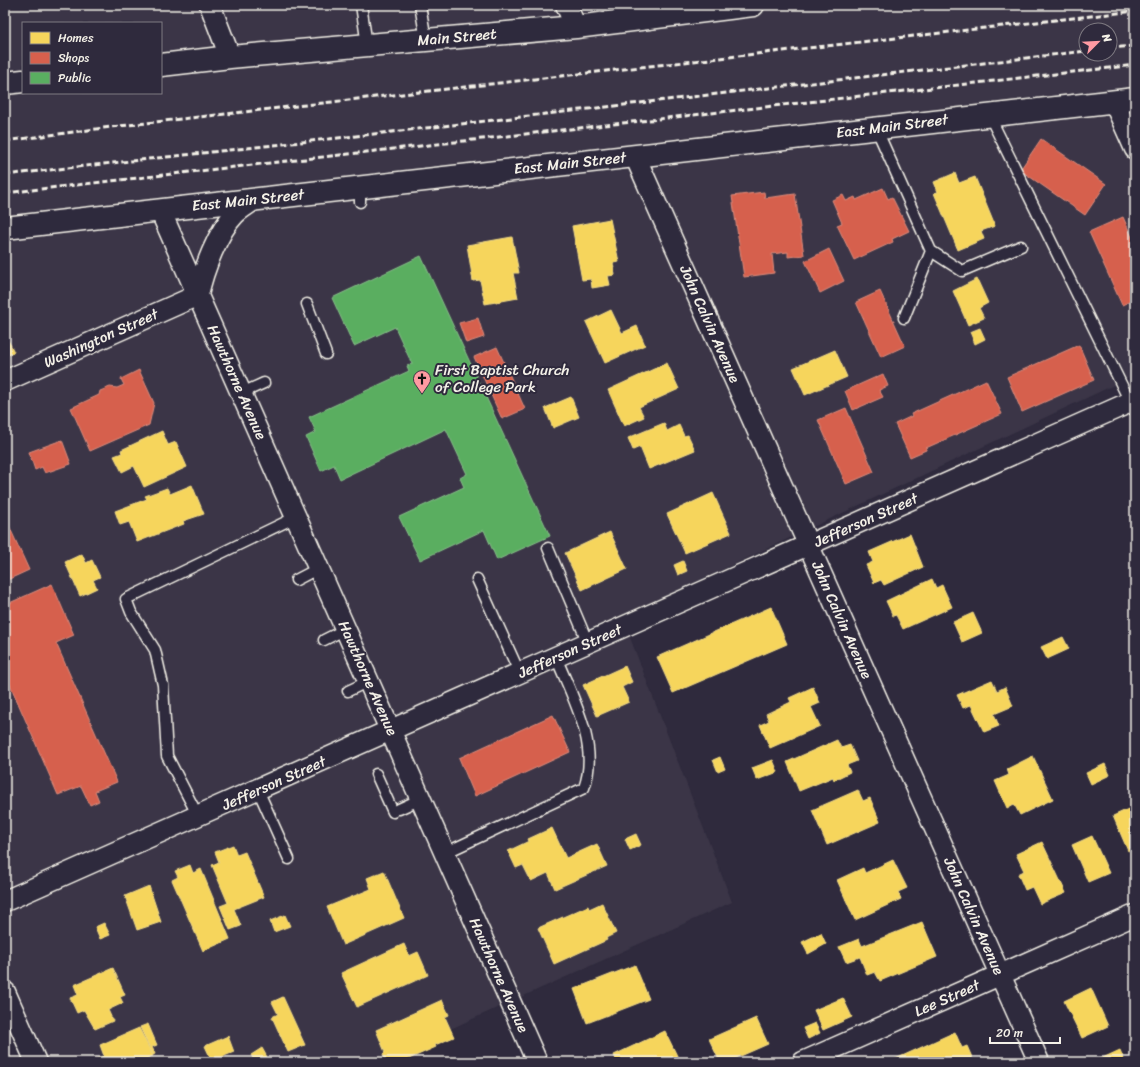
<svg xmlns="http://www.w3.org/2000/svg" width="1140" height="1067" viewBox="0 0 1140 1067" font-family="Sriracha,sans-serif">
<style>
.built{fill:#3b3647;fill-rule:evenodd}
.homes{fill:#f6d55c;stroke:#f5dd86}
.shops{fill:#d6604d;stroke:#df8c7c}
.public{fill:#5aae61;stroke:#88c28a}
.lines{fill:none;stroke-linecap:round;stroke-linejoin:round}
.lane-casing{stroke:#f4f1e8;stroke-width:13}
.street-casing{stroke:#f4f1e8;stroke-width:23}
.secondary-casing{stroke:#f4f1e8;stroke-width:25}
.primary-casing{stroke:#f4f1e8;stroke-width:25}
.lane{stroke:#2f2a3d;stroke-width:10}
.street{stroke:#2f2a3d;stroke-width:20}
.secondary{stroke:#2f2a3d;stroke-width:22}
.primary{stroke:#2f2a3d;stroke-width:22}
.rail{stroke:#f4f1e8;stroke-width:3;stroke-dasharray:6 3;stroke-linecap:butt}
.labels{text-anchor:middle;stroke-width:4;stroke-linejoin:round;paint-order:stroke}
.street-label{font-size:15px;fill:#f4f1e8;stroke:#2f2a3d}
.poi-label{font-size:15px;fill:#f4f1e8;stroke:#2f2a3d;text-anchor:start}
</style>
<rect width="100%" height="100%" fill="#2f2a3d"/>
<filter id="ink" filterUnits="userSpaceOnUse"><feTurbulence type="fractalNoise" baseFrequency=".025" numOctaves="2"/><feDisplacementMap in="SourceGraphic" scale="8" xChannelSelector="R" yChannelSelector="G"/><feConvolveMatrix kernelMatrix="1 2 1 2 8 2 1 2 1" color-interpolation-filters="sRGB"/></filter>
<g filter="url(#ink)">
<!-- built -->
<path class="built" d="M5 5H1135V375L622 617 732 902 377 1062H32L5 1003ZM23 23H161V93H23ZM1086 30H1110V54H1086Z"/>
<!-- homes -->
<path class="homes" d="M955 173 959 183 975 177 995 226 981 231 984 239 958 250 934 193 938 192 934 182Z
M610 219 619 262 613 263 615 275 608 276 610 285 592 288 591 279 582 280 572 226Z
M512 237 519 273H513L518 298 485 304 480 280 473 281 467 245Z
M977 279 988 303 979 308 984 318 968 325 953 291Z
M611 310 622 333 637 326 645 345 605 363 586 322Z
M980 328 985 339 975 344 970 332Z
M5 334 14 352 5 357Z
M835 350 847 377 805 395 793 368Z
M667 363 679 389 639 407 644 417 624 426 608 390Z
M571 397 579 417 553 428 545 408Z
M664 423 667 431 679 425 684 436 688 435 695 450 649 469 640 447 633 450 628 438Z
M162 431 168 445 176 442 187 467 144 487 134 466 122 472 114 456 122 453 121 450Z
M192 485 204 514 183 521 184 524 137 542 129 522 120 525 115 511 147 499 145 496 167 488 170 494Z
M713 493 731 533 685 553 667 514Z
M610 532 627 569 582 590 565 553Z
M910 534 923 567 884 585 881 580 874 583 866 565 873 562 869 552Z
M82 554 86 563 92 560 100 577 93 580 97 588 80 596 65 562Z
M683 561 687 571 678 575 674 565Z
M932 579 936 588 942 585 952 607 903 629 896 615 893 616 886 601Z
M771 607 787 644 673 693 657 657Z
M973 613 982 633 962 642 953 622Z
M1063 637 1069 649 1047 659 1041 647Z
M625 666 632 682 622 687 629 702 597 716 583 685Z
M992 680 997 691 1005 687 1013 706 994 714 999 726 984 732 971 705 963 708 957 695Z
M813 687 820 703 811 707 820 726 770 748 760 725 769 721 766 714 791 702 789 698Z
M837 740 841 748 850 745 857 761 847 765 850 772 834 780 833 777 799 791 787 762Z
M1033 756 1053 799 1020 815 1014 804 1007 808 995 781 1009 775 1007 769Z
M720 757 725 769 718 772 713 760Z
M773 760 778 772 757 780 752 768Z
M1105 764 1110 775 1091 784 1086 773Z
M858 790 863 801 870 798 880 822 827 845 812 810Z
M1135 806V848L1128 851 1113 816Z
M552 828 566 858 597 844 607 866 555 889 548 873 531 881 523 865 516 868 508 851 529 841 528 839Z
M636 834 641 845 630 850 625 839Z
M1092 836 1109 873 1088 882 1072 845Z
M1042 842 1066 893 1040 904 1032 887 1025 890 1018 874 1024 871 1016 854Z
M233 845 237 855 245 852 264 897 234 909 241 926 230 930 220 906 228 903 212 865 219 862 215 852Z
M893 860 907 888 898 892 901 899 855 920 837 880 863 868 865 873Z
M190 865 193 873 201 869 230 939 203 951 172 880 178 877 175 871Z
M384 871 404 918 343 945 327 907 371 889 367 878Z
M149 886 161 922 137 930 125 896Z
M602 903 616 933 606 938 607 940 554 964 538 928 588 906 589 909Z
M285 915 290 926 274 932 270 921Z
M922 922 937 957 880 981 875 972 867 975 860 957 846 962 839 947 859 939 862 946Z
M104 923 110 935 100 939 95 927Z
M821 933 826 944 808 954 802 942Z
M404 944 409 956 418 952 428 975 357 1007 341 973Z
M635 965 649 999 587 1023 574 989Z
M113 968 125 995 120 997 123 1003 108 1010 113 1021 95 1029 84 1010 77 1013 70 998 78 995 74 985Z
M1091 988 1108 1026 1082 1038 1064 1001Z
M283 997 305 1045 288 1052 272 1017 278 1014 272 1002Z
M843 998 852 1017 823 1030 814 1010Z
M442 1000 449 1015 445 1017 454 1037 435 1045 436 1047 402 1062H386L383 1054 385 1052 376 1030Z
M756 1018 768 1044 727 1062H720L709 1039Z
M815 1023 820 1033 808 1039 803 1028Z
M148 1024 157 1045 152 1047 155 1054 153 1055 140 1027Z
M139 1028 153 1056 147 1058 149 1062H98L96 1059 104 1056 100 1045Z
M665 1031 680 1062H617L614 1055Z
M955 1032 962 1048 967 1046 974 1062H933L931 1059 924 1062H889Z
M228 1036 234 1052 212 1061 205 1046Z
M262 1048 267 1057 255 1062 251 1055Z
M1120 1050 1125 1062H1094Z"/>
<!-- shops -->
<path class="shops" d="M1041 139 1106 184 1085 215 1020 170Z
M883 188 888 199 892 197 909 231 892 239 893 242 854 260 837 225 842 223 832 200 843 195 846 201 855 197 856 200Z
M764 192 765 198 795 194 804 255 788 257V252L772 254 774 273 744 277 732 196Z
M1123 217 1135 244V299L1122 305 1089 232Z
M829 249 844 281 820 293 805 261Z
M880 291 905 346 881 357 856 302Z
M478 318 484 337 466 343 459 323Z
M1079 345 1094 380 1022 412 1007 377Z
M497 347 525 409 502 419 474 357Z
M139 370 154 403 149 425 90 451 71 408 99 395 100 391 110 387 117 388 124 385 121 379Z
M883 374 888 386 879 390 883 397 853 410 845 391Z
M986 380 1002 414 926 448V450L910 457 895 424 912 416 911 414Z
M846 408 874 472 846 484 818 420Z
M62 440 71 464 45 473 42 467 35 470 29 452Z
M5 517 29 570 5 581Z
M52 584 74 635 56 643 117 782 95 791 99 801 90 805 81 786 58 795 5 673V605Z
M553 715 570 752 475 796 459 758Z"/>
<!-- public -->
<path class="public" d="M421 256 550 536 497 560 484 530 420 560 399 517 464 487 460 478 467 474 446 429 340 479 334 465 321 471 306 437 316 432 309 417 409 371 407 366 412 364 395 327 354 346 332 298Z"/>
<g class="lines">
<!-- lane casing -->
<g class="lane-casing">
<path id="lane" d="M361 5 367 45
M420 5 426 40
M989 115 1130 402
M876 128 931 251 904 318
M360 202V187
M931 251 962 271 1021 246
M307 304 326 354
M242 393 264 383
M548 548 588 643
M477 579 520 674
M296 580 319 568
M324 640 346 629
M348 691 369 681
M376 774 393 812
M258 790 289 859
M399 809 421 799
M198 816 167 756 163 685 155 650 131 612 126 599 296 517
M445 853 584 788C600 745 572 697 556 657"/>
</g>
<!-- street casing -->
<g class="street-casing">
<path id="street" d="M210 5 230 57
M566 5 576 27
M1114 102 1135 149
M635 156 1039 1062
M160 210 537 1062
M5 381 198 295C203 271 218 231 235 214 241 208 249 204 255 199
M5 901 1135 400
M5 992 36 1062
M803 1062 1135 915"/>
</g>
<!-- secondary casing -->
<g class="secondary-casing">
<path id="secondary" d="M5 228 1135 99"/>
</g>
<!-- primary casing -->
<g class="primary-casing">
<path id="primary" d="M161 65 230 57 576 27 753 5
M5 83 23 81"/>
</g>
<!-- lane -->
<use href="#lane" class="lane"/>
<!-- street -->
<use href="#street" class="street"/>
<!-- secondary -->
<use href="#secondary" class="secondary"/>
<!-- primary -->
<use href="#primary" class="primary"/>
<!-- rail -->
<path class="rail" d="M1110 48 1135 46
M5 141 111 127 1135 11
M5 175 409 130 1086 51
M5 193 1135 65"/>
</g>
</g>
<!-- icons -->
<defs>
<g id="church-pin" transform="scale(0.9)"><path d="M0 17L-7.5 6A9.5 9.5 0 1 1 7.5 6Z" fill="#ff9aa2" stroke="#2f2a3d"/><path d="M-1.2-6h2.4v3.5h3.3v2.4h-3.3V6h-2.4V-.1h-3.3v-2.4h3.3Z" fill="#111"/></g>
</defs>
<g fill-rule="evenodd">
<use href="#church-pin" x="422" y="379"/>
</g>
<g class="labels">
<!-- street labels -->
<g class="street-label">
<text transform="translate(457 37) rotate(-5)" y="5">Main Street</text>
<text transform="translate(892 126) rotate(-7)" y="5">East Main Street</text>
<text transform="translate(570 163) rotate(-6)" y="5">East Main Street</text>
<text transform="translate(248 200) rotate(-6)" y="5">East Main Street</text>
<text transform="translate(710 324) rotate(66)" y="5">John Calvin Avenue</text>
<text transform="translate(101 338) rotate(-24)" y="5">Washington Street</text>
<text transform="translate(237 382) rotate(66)" y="5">Hawthorne Avenue</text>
<text transform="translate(866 520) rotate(-24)" y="5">Jefferson Street</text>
<text transform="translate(842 620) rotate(66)" y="5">John Calvin Avenue</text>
<text transform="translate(570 651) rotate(-24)" y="5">Jefferson Street</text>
<text transform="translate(368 678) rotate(66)" y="5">Hawthorne Avenue</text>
<text transform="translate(274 783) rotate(-24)" y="5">Jefferson Street</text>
<text transform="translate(974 916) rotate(66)" y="5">John Calvin Avenue</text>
<text transform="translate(499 975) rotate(66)" y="5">Hawthorne Avenue</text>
<text transform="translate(947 998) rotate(-24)" y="5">Lee Street</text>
</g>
<!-- poi labels -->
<g class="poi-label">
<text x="435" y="375">First Baptist Church<tspan x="435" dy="17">of College Park</tspan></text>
</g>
</g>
<!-- margin -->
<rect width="1140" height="1067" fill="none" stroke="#2f2a3d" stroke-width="20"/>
<rect x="10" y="10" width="1120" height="1047" fill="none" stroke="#f4f1e8" stroke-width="1.5" filter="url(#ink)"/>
<!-- legend -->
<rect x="22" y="22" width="140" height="72" fill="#2f2a3d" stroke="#7e7a81"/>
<rect x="30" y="32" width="20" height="12" fill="#f6d55c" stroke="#7e7a81"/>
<text x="58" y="42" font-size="12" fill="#f4f1e8">Homes</text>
<rect x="30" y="52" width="20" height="12" fill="#d6604d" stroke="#7e7a81"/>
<text x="58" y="62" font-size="12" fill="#f4f1e8">Shops</text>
<rect x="30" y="72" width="20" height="12" fill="#5aae61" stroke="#7e7a81"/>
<text x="58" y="82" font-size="12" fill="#f4f1e8">Public</text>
<!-- north arrow -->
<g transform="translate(1098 42) rotate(66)"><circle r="19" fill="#2f2a3d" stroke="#7e7a81"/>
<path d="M0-3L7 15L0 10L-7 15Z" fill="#ff9aa2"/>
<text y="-6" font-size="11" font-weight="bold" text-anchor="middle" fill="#f4f1e8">N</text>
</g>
<!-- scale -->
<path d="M990 1037v6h70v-6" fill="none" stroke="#f4f1e8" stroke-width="2"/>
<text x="996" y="1037" font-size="12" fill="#f4f1e8" stroke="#2f2a3d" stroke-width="3" paint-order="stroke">20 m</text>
</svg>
